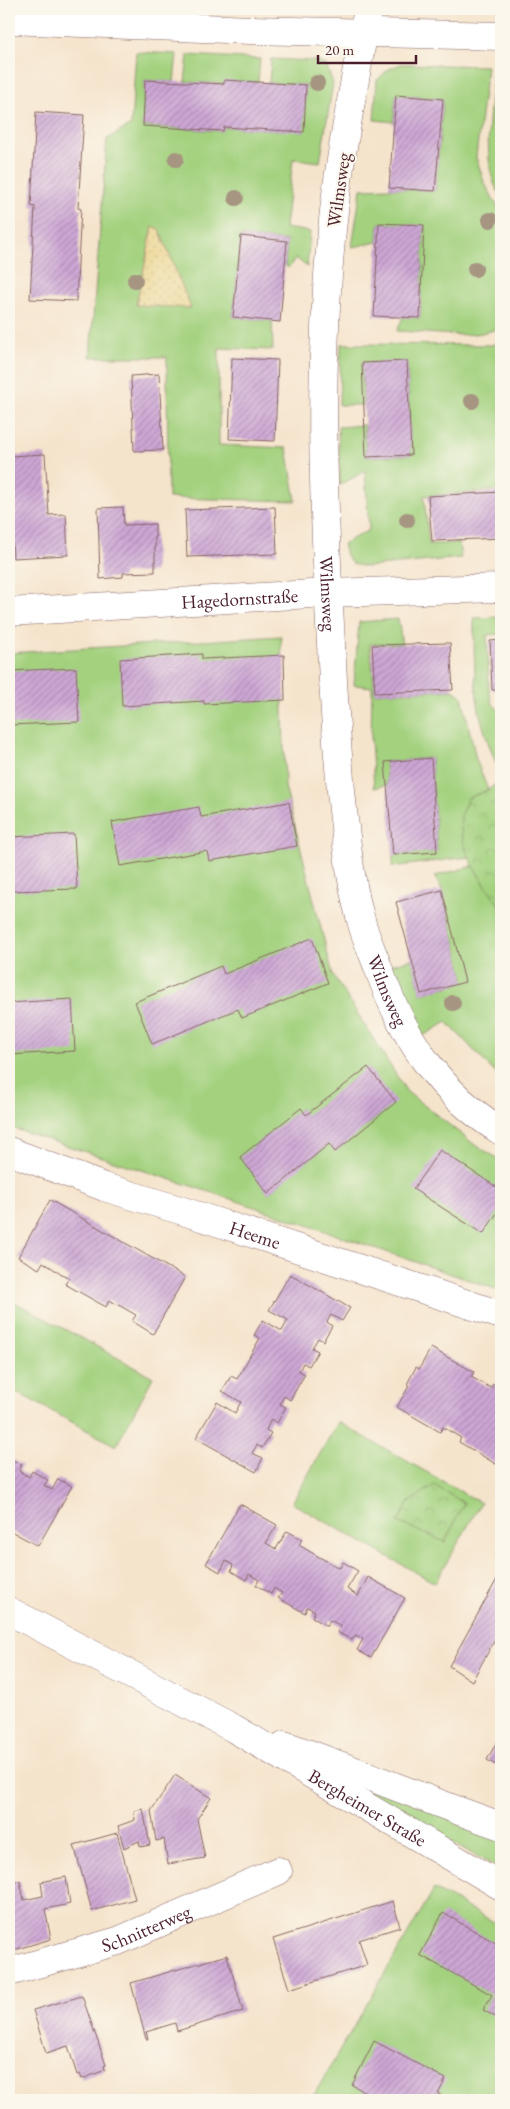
<svg xmlns="http://www.w3.org/2000/svg" width="510" height="2109" viewBox="0 0 510 2109" font-family="'EB Garamond',serif">
<style>
.grass{fill:#a3d17e;stroke:#767854}
.sand{fill:url(#sand-dots);stroke:#9c7c64}
.park{fill:url(#park-crowns);stroke:#767854}
.building{fill:url(#building-hatch)}
.lines{fill:none;stroke-linecap:round;stroke-linejoin:round}
.street-casing{stroke:#866463;stroke-width:29}
.street{stroke:#fff;stroke-width:28}
.tree{fill:#a69581}
.labels{text-anchor:middle;stroke-width:4;stroke-linejoin:round;paint-order:stroke}
.street-label{font-size:19px;fill:#4a1f2b;stroke:#fbf7ec}
</style>
<defs>
<pattern id="sand-dots" width="8" height="8" patternUnits="userSpaceOnUse" patternTransform="scale(1.25)"><rect width="8" height="8" fill="#eeda9e"/><path d="M2 2h.1M6 6h.1" fill="none" stroke="#cebb88" stroke-width="1.8" stroke-linecap="round"/></pattern>
<pattern id="park-crowns" width="20" height="18" patternUnits="userSpaceOnUse" patternTransform="scale(1.25)"><rect width="20" height="18" fill="#a3d17e"/><path d="M2 6a3 3 0 1 1 6 0M12 15a3 3 0 1 1 6 0" fill="none" stroke="#8eb36d"/></pattern>
<pattern id="building-hatch" width="6" height="6" patternUnits="userSpaceOnUse" patternTransform="scale(1.25)"><rect width="6" height="6" fill="#cda7d5"/><path d="M-1 1l2-2M0 6l6-6M5 7l2-2" fill="none" stroke="#a887ad"/></pattern>
</defs>
<rect width="100%" height="100%" fill="#fbf7ec"/>
<filter id="ink" filterUnits="userSpaceOnUse"><feTurbulence type="fractalNoise" baseFrequency=".02" numOctaves="2"/><feDisplacementMap in="SourceGraphic" scale="10" xChannelSelector="R" yChannelSelector="G"/><feConvolveMatrix kernelMatrix="1 2 1 2 8 2 1 2 1" color-interpolation-filters="sRGB"/></filter>
<filter id="wash" filterUnits="userSpaceOnUse"><feTurbulence type="fractalNoise" baseFrequency=".0096" numOctaves="4" result="noise"/><feDisplacementMap in="SourceGraphic" scale="20" xChannelSelector="R" yChannelSelector="G"/><feGaussianBlur stdDeviation="1.12" result="paint"/><feColorMatrix in="noise" values="0 0 0 0 0 0 0 0 0 0 0 0 0 0 0 0 0 1.4 0 .05"/><feComposite in="paint" operator="in"/></filter>
<g filter="url(#wash)">
<rect width="100%" height="100%" fill="#f5e4cc"/>
<!-- grass -->
<path class="grass" d="M136 52 177 54 174 82 145 80 143 126 221 131 224 127 303 131 306 85 269 83 271 59 316 61 326 65 333 83 320 162 293 159 285 228 310 232 307 267 296 258 288 268 285 265 287 241 241 236 233 317 272 321 273 350 219 348V445L287 448 296 501 168 498 167 357H90L107 139 131 125Z
M188 55 260 59 258 82 224 81V84L185 82Z
M401 64 487 66 476 157 484 182 501 213V327C473 341 429 332 397 331L403 317 420 318 424 226 379 223 378 242 352 247 361 189 389 188 435 191 443 99 396 95 394 122 374 120 377 80 389 69Z
M494 67H501V195C479 171 492 98 494 67Z
M501 340V490L424 496 429 544 459 543 461 558 367 567 352 564 346 555 343 544 369 530 365 471 340 485 338 427 364 425 366 457 411 455 407 362 362 363 363 405H339L341 344 492 345Z
M501 617V634L487 635 489 689 492 703 501 713V774C489 747 478 718 476 688 474 665 474 641 474 618Z
M398 619 402 644H370L375 693 453 690 462 696 476 759 488 790 468 798 463 836 469 857 392 867 393 855 437 851 431 758 385 762 387 785 374 788 371 739 372 687 354 685 359 622Z
M281 636 285 787 333 975 407 1092 475 1145 501 1160V1291L231 1199 9 1127V653Z
M473 866 501 906V1079L447 1022 423 1036 402 1000 390 965 412 959 421 994 465 982 442 890 435 876Z
M9 1299 153 1377 116 1446 9 1388Z
M338 1422 481 1503 435 1583 292 1503Z
M366 1781 501 1837V1870L361 1791Z
M434 1889 501 1926V2100H311Z"/>
<!-- sand -->
<path class="sand" d="M153 227 159 229 191 308 136 305Z"/>
<!-- park -->
<path class="park" d="M501 780V906H500C482 880 458 851 461 816 461 811 466 804 468 798L488 790Z
M434 1485 464 1503 445 1542 398 1522 408 1503Z"/>
<g id="blocks">
<!-- building -->
<path class="building" d="M145 80 224 84V80L306 85 304 132 224 127 223 131 143 126Z
M396 95 443 99 435 191 389 188Z
M36 112 84 115 78 208 81 209 76 301 30 299 35 207 31 206Z
M379 223 424 225 420 318 374 316Z
M241 236 287 241 280 322 233 317Z
M232 358 278 360 275 441 229 439Z
M407 361 411 455 366 457 362 363Z
M159 374 163 450 134 451 131 376Z
M45 454 49 515 66 514 68 555 13 558 11 516H15L11 456Z
M501 492V538L432 541 428 496Z
M123 507 124 525 155 524V572L123 573V577L100 579 98 508Z
M275 507 277 554 187 557 185 510Z
M501 640V690H492L490 641Z
M450 643 453 690 375 693 372 645Z
M202 654V659L284 655 285 700 204 704V701L122 706 120 659Z
M76 668 79 722 9 725V671Z
M431 758 437 852 393 855 385 762Z
M289 802 297 846 209 861 207 851 120 866 112 822 199 807 201 817Z
M74 834 77 889 9 891V837Z
M442 890 465 982 421 994 396 902Z
M312 938 328 983 242 1018 238 1009 152 1044 135 1002 221 966 224 974Z
M72 999 75 1051 9 1055V1003Z
M368 1067 396 1102 335 1152 329 1144 268 1194 240 1157 301 1108 306 1115Z
M440 1150 501 1190V1207L483 1234 413 1189Z
M50 1200 185 1277 153 1334 132 1321 136 1315 122 1307 109 1300 106 1307 65 1284 69 1278 55 1270 43 1262 39 1269 18 1257Z
M290 1274 350 1308 342 1321 331 1315 327 1322 332 1326 323 1341 318 1338 312 1348 318 1351 309 1366 303 1363 299 1371 305 1374 290 1400 284 1396 280 1404 286 1407 277 1423 271 1419 266 1430 271 1433 262 1448 257 1445 252 1453 263 1458 256 1472 196 1438 217 1402 235 1413 241 1402 222 1391 231 1376 237 1379 260 1338 254 1335 263 1320 282 1331 288 1320 269 1310Z
M431 1348 474 1372 471 1377 491 1388 493 1384 501 1388V1467L459 1442 461 1438 443 1427 440 1432 397 1407 409 1386 407 1384 416 1367 419 1369Z
M9 1458 22 1465 19 1471 29 1477 32 1471 48 1480 44 1485 52 1490 58 1479 72 1486 38 1546 9 1530V1511L12 1508 9 1506Z
M240 1504 277 1525 266 1543 276 1549 287 1531 302 1539 299 1545 319 1557 340 1568 343 1562 358 1571 347 1589 358 1596 368 1577 405 1598 371 1658 357 1650 363 1639 356 1635 352 1640 337 1632 341 1626 330 1620 327 1626 312 1617 315 1611 307 1607 305 1613 278 1598 282 1593 274 1588 271 1594 256 1585 259 1580 249 1574 246 1580 231 1571 233 1565 226 1561 220 1572 206 1564Z
M501 1572V1629L472 1681 449 1666Z
M501 1734V1768L487 1760Z
M175 1775 211 1798 197 1819 205 1858 168 1864 164 1839 156 1841 151 1811Z
M143 1809 150 1845 140 1847 139 1841 124 1848 118 1826 135 1820 134 1811Z
M117 1833 135 1899 92 1911 74 1845Z
M66 1877 70 1904 45 1909 51 1939 14 1950 9 1919V1883L20 1881 24 1900 43 1896 41 1882Z
M393 1901 400 1927 359 1940 367 1965 289 1989 273 1939Z
M443 1913 501 1946V2020L483 2010 492 1995 420 1955Z
M227 1955 243 2011 177 2031 175 2023 146 2032 148 2039H146L131 1983Z
M82 1996 106 2065 104 2066 105 2070 82 2079 80 2074 77 2075 68 2046 46 2053 33 2010Z
M374 2041 446 2079 438 2094 450 2100H381L352 2085Z"/>
</g>
</g>
<g filter="url(#ink)">
<use href="#blocks" fill-opacity="0" stroke="#866463" stroke-width="1"/>
<g class="lines">
<!-- street casing -->
<g class="street-casing">
<g id="street">
<path id="s1" d="M368 9C355 82 339 156 332 230 317 374 324 518 332 662 335 717 338 772 345 827 348 858 352 889 361 920 365 937 373 953 379 970 403 1037 439 1093 501 1131"/>
<path d="M9 20 251 30 501 36"/>
<path id="s2" d="M9 612 328 593 501 588"/>
<path id="s3" d="M9 1151 104 1187 183 1211 501 1315"/>
<path id="s4" d="M9 1611 233 1728 501 1886"/>
<path d="M284 1745C357 1770 428 1801 501 1826"/>
<path id="s5" d="M9 1972 118 1941 278 1871"/>
</g>
</g>
<!-- street -->
<use href="#street" class="street"/>
</g>
<!-- trees -->
<g class="tree">
<circle cx="317" cy="83" r="8"/>
<circle cx="176" cy="159" r="8"/>
<circle cx="236" cy="198" r="8"/>
<circle cx="490" cy="220" r="8"/>
<circle cx="475" cy="269" r="8"/>
<circle cx="135" cy="280" r="8"/>
<circle cx="472" cy="401" r="8"/>
<circle cx="407" cy="520" r="8"/>
<circle cx="453" cy="1003" r="8"/>
</g>
</g>
<g class="labels">
<!-- street labels -->
<g class="street-label">
<text transform="translate(338 190) rotate(-82)" y="7">Wilmsweg</text>
<text dy="7" stroke="none"><textPath href="#s1" startOffset="588">Wilmsweg</textPath></text>
<text dy="7" stroke="none"><textPath href="#s2" startOffset="231">Hagedornstraße</textPath></text>
<text dy="7" stroke="none"><textPath href="#s1" startOffset="992">Wilmsweg</textPath></text>
<text dy="7" stroke="none"><textPath href="#s3" startOffset="260">Heeme</textPath></text>
<text dy="7" stroke="none"><textPath href="#s4" startOffset="409">Bergheimer Straße</textPath></text>
<text dy="7" stroke="none"><textPath href="#s5" startOffset="144">Schnitterweg</textPath></text>
</g>
</g>
<!-- margin -->
<rect width="510" height="2109" fill="none" stroke="#fbf7ec" stroke-width="30"/>
<!-- scale -->
<path d="M318 55v8h98v-8" fill="none" stroke="#4a1f2b" stroke-width="2.5"/>
<text x="325" y="55" font-size="15" fill="#4a1f2b" stroke="#fbf7ec" stroke-width="4" paint-order="stroke">20 m</text>
</svg>
